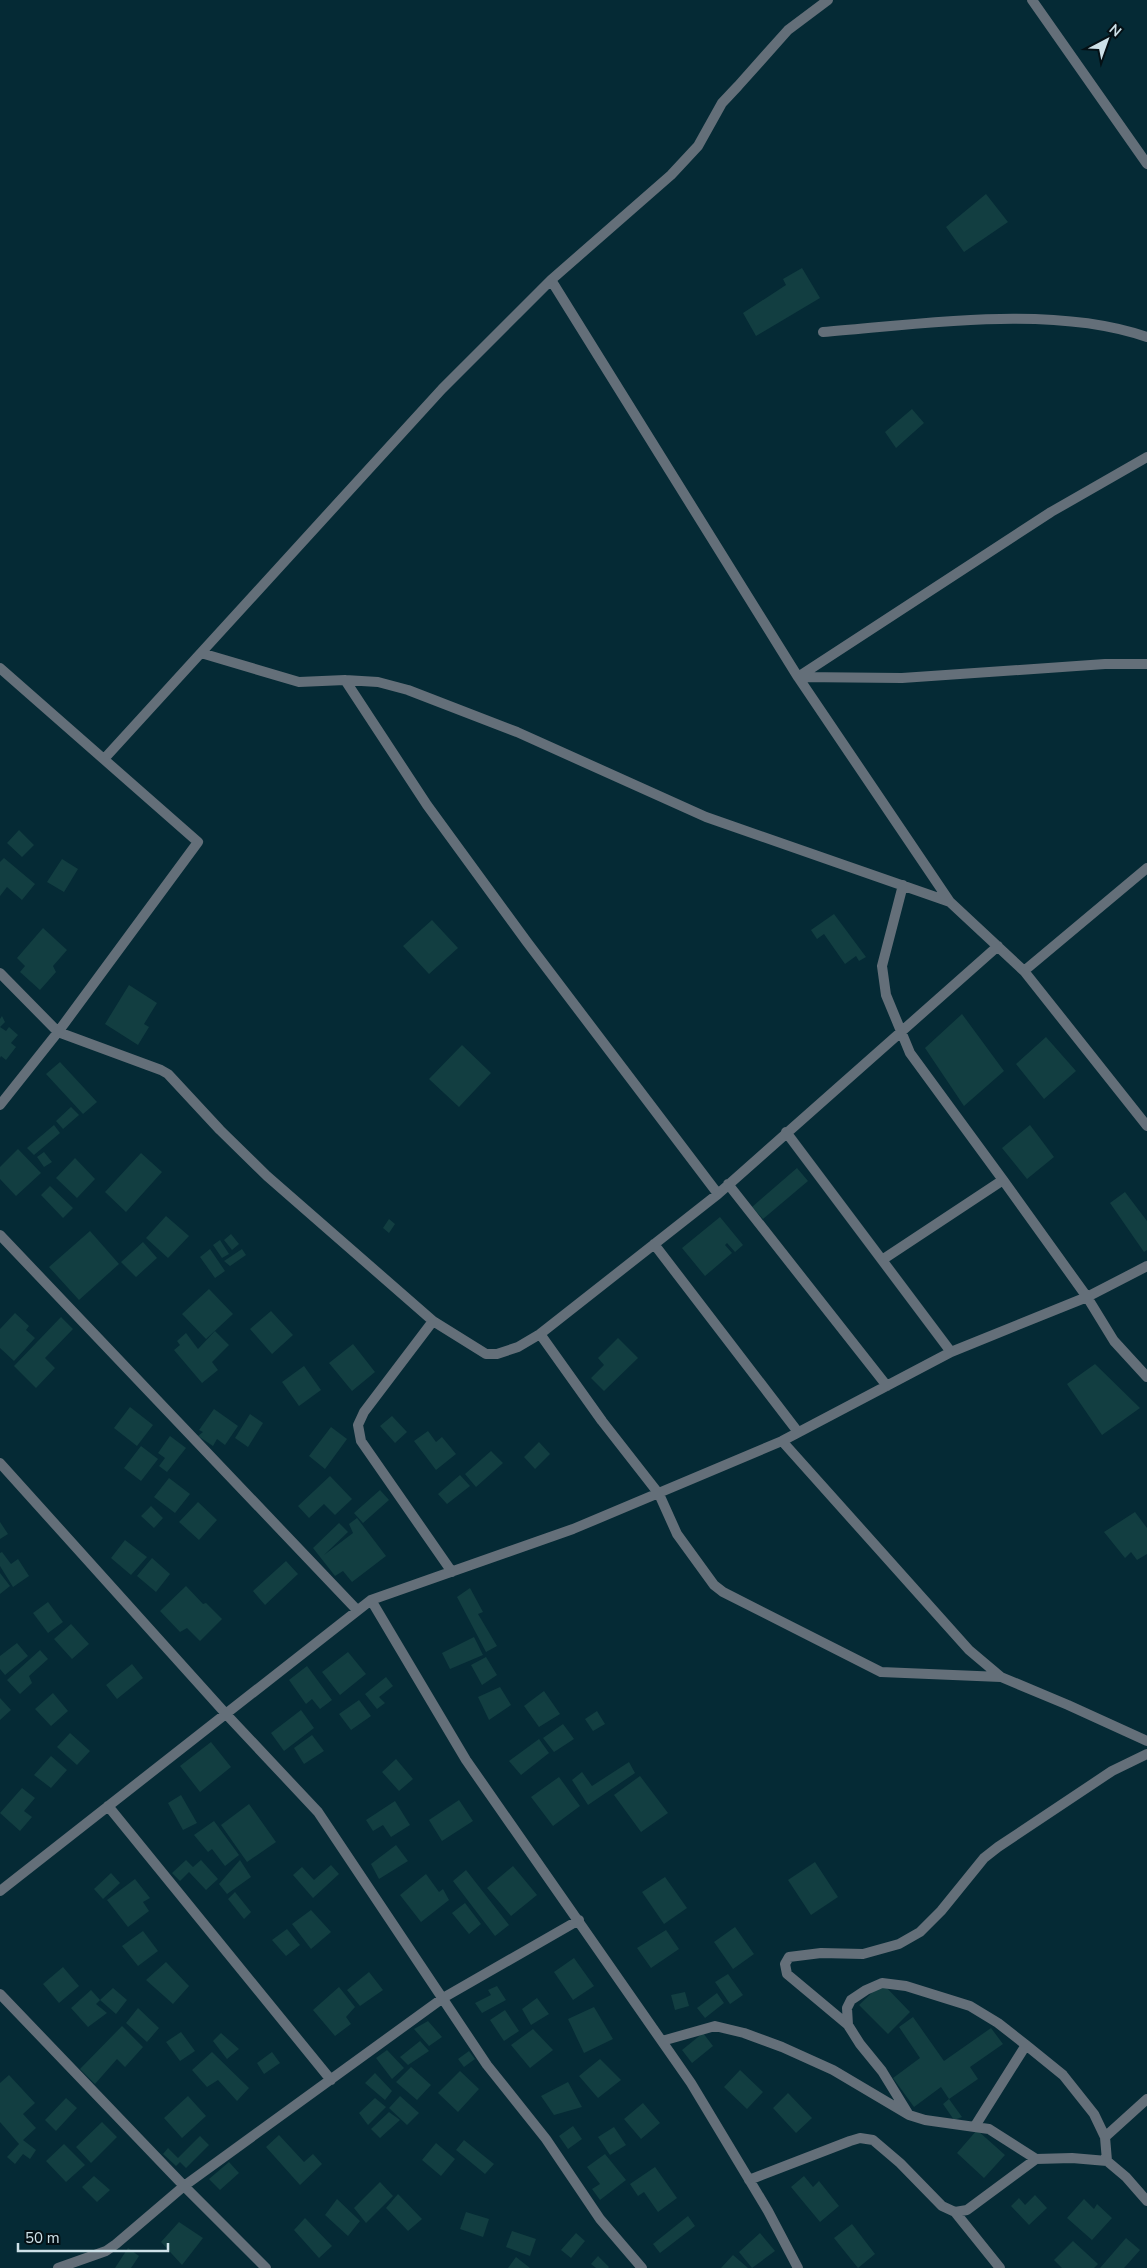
<svg xmlns="http://www.w3.org/2000/svg" width="1147" height="2268" viewBox="0 0 1147 2268" font-family="'Nunito Sans',sans-serif">
<style>
.building{fill:#123e41}
.lines{fill:none;stroke-linecap:round;stroke-linejoin:round}
.minor{stroke:#646f79;stroke-width:10}
</style>
<rect width="100%" height="100%" fill="#052a35"/>
<!-- building -->
<path class="building" d="M986 194 1008 222 964 252 946 227Z
M802 268 820 298 756 336 743 313 786 285 783 279Z
M912 409 924 423 896 448 885 432Z
M19 830 34 845 22 857 7 843Z
M4 858 35 884 22 900 7 887 0 896V862Z
M62 859 78 869 64 892 47 882Z
M834 914 866 957 859 961 856 956 845 964 824 934 817 939 811 930Z
M432 920 458 948 429 974 403 946Z
M43 928 67 950 53 966 56 972 40 990 20 972 25 966 17 958Z
M129 985 157 1003 144 1024 149 1027 138 1045 105 1024Z
M962 1014 1004 1071 964 1106 925 1048Z
M2 1016 5 1022 0 1027 6 1031 9 1027 18 1035 11 1043 16 1047 6 1060 1 1056 0 1058V1019Z
M1046 1037 1076 1071 1044 1099 1016 1064Z
M462 1045 491 1073 459 1107 429 1079Z
M60 1062 97 1102 83 1114 46 1074Z
M71 1107 79 1115 63 1129 56 1121Z
M54 1125 60 1133 34 1155 27 1148Z
M1030 1125 1054 1157 1027 1179 1002 1148Z
M18 1149 41 1173 16 1196 0 1179V1167Z
M44 1152 52 1162 44 1167 37 1157Z
M141 1153 162 1172 126 1212 105 1192Z
M75 1158 95 1179 77 1198 56 1178Z
M797 1168 808 1181 763 1219 752 1207Z
M50 1186 73 1208 63 1218 41 1195Z
M1125 1192 1147 1221V1250L1144 1252 1110 1203Z
M166 1216 189 1236 168 1258 146 1238Z
M720 1217 743 1245 735 1252 727 1243 725 1245 732 1253 705 1276 682 1248Z
M389 1219 395 1224 389 1233 383 1228Z
M90 1231 119 1264 79 1300 49 1267Z
M231 1234 239 1244 232 1250 224 1240Z
M220 1240 229 1254 222 1258 213 1245Z
M143 1242 157 1258 136 1277 121 1262Z
M210 1249 225 1271 215 1278 200 1257Z
M242 1249 246 1255 230 1266 224 1261Z
M209 1289 233 1314 206 1339 182 1314Z
M271 1311 293 1335 272 1354 250 1329Z
M15 1313 29 1326 26 1330 35 1338 14 1361 0 1348V1329Z
M61 1317 73 1329 45 1358 55 1368 36 1388 14 1366Z
M215 1331 229 1345 212 1362 218 1370 202 1383 174 1350 180 1345 177 1341 186 1333 198 1349Z
M618 1338 638 1358 604 1391 591 1378 604 1365 598 1358Z
M353 1344 375 1372 352 1391 329 1363Z
M1095 1364 1140 1408 1102 1435 1067 1384Z
M304 1366 321 1390 299 1406 282 1382Z
M130 1407 153 1425 137 1446 114 1428Z
M214 1409 238 1426 225 1445 217 1439 213 1446 198 1436 203 1432 199 1430Z
M250 1414 263 1423 248 1447 235 1438Z
M392 1416 407 1432 395 1443 380 1426Z
M331 1427 347 1439 325 1469 309 1456Z
M428 1431 436 1442 442 1437 456 1454 436 1470 414 1441Z
M170 1436 186 1448 167 1472 159 1466 165 1458 158 1453Z
M539 1442 550 1454 535 1469 524 1457Z
M141 1446 158 1459 141 1481 124 1468Z
M491 1451 503 1463 476 1487 465 1474Z
M460 1475 470 1486 447 1504 438 1494Z
M330 1476 352 1499 335 1515 324 1504 309 1518 298 1506Z
M169 1478 190 1494 175 1513 154 1497Z
M380 1490 389 1500 363 1523 354 1513Z
M198 1502 217 1520 199 1540 179 1522Z
M151 1506 163 1518 154 1528 141 1516Z
M1135 1512 1147 1528V1554L1137 1560 1131 1552 1125 1558 1104 1532Z
M357 1518 386 1556 352 1582 343 1571 335 1576 313 1548 339 1523 348 1532 324 1555 353 1533 349 1524Z
M0 1522 8 1534 0 1539Z
M125 1540 147 1557 131 1575 111 1558Z
M2 1552 11 1564 18 1559 29 1576 13 1587 0 1566V1553Z
M152 1558 170 1574 156 1592 137 1576Z
M286 1561 298 1574 265 1605 253 1591Z
M0 1573 10 1586 0 1594Z
M186 1586 203 1604 206 1603 222 1619 200 1641 187 1628 180 1632 160 1611Z
M470 1588 483 1612 478 1614 497 1646 486 1652 457 1597Z
M48 1602 63 1622 48 1633 33 1613Z
M71 1624 89 1644 72 1659 54 1639Z
M474 1637 483 1655 450 1669 442 1653Z
M17 1643 28 1656 5 1675 0 1669V1656Z
M40 1650 48 1659 29 1676 32 1683 20 1694 7 1680Z
M348 1652 366 1674 340 1695 322 1672Z
M486 1657 497 1675 482 1685 471 1665Z
M132 1664 143 1678 117 1699 106 1685Z
M307 1666 332 1700 320 1709 312 1699 306 1704 289 1680Z
M386 1677 393 1686 379 1697 385 1703 377 1709 365 1694Z
M500 1687 511 1705 489 1720 478 1697Z
M544 1691 560 1714 539 1727 524 1706Z
M53 1693 68 1711 51 1726 35 1709Z
M0 1698 11 1710 0 1720Z
M359 1700 371 1716 351 1730 339 1714Z
M301 1710 314 1728 284 1751 271 1733Z
M597 1711 605 1724 593 1731 585 1719Z
M563 1724 574 1739 554 1752 543 1738Z
M70 1733 90 1751 77 1765 57 1747Z
M312 1735 324 1751 304 1764 294 1748Z
M539 1739 549 1753 521 1775 509 1761Z
M211 1742 231 1767 200 1792 180 1766Z
M51 1756 67 1770 51 1788 34 1775Z
M396 1759 413 1779 399 1791 382 1772Z
M629 1762 635 1773 588 1805 572 1780 582 1772 592 1786Z
M640 1776 668 1813 641 1832 614 1795Z
M559 1777 580 1806 553 1826 531 1797Z
M22 1788 35 1798 24 1811 32 1817 20 1831 0 1813Z
M181 1795 197 1823 183 1830 168 1803Z
M459 1800 473 1821 442 1841 429 1820Z
M395 1801 410 1825 391 1837 383 1825 373 1831 366 1820Z
M249 1804 276 1842 247 1862 221 1825Z
M214 1821 239 1855 225 1866 212 1849 208 1852 194 1835Z
M396 1845 408 1861 379 1879 371 1864Z
M186 1860 193 1867 201 1860 218 1879 206 1890 189 1872 180 1881 172 1873Z
M240 1860 251 1877 227 1894 219 1884Z
M815 1862 838 1897 811 1915 788 1880Z
M331 1865 339 1874 313 1898 293 1875 302 1867 314 1880Z
M513 1866 537 1895 511 1916 487 1888Z
M466 1870 509 1925 495 1936 453 1881Z
M111 1873 120 1883 103 1899 94 1889Z
M426 1874 439 1892 443 1889 449 1900 421 1922 400 1895Z
M665 1877 687 1908 664 1924 642 1892Z
M135 1879 150 1898 143 1902 149 1911 128 1927 107 1900Z
M235 1892 251 1912 244 1919 228 1899Z
M465 1903 481 1924 469 1934 452 1913Z
M311 1910 331 1932 311 1949 292 1924Z
M735 1927 754 1954 733 1969 714 1942Z
M287 1929 300 1945 286 1956 272 1940Z
M666 1930 679 1949 651 1968 637 1948Z
M143 1931 158 1951 138 1966 122 1946Z
M574 1958 594 1986 573 2000 554 1972Z
M166 1962 189 1986 173 2004 146 1980Z
M63 1967 79 1986 59 2003 43 1984Z
M369 1972 383 1990 360 2006 347 1990Z
M728 1974 743 1995 730 2004 715 1982Z
M882 1983 910 2012 888 2034 859 2005Z
M497 1986 506 2000 482 2013 475 2003 491 1995 488 1990Z
M339 1987 355 2007 346 2017 351 2024 335 2036 313 2010Z
M113 1988 127 2000 116 2014 100 2000Z
M91 1990 100 2000 96 2004 107 2013 88 2027 71 2008Z
M685 1992 689 2006 675 2010 671 1995Z
M717 1993 724 2003 705 2018 697 2008Z
M537 1998 549 2014 531 2025 522 2009Z
M594 2007 613 2039 584 2053 568 2019Z
M138 2008 159 2028 147 2042 126 2023Z
M505 2010 519 2031 504 2041 490 2020Z
M913 2017 944 2061 991 2028 1003 2044 970 2067 978 2079 949 2099 962 2117 954 2120 943 2104 949 2099 941 2087 914 2107 893 2078 920 2058 899 2027Z
M428 2021 442 2037 429 2046 414 2029Z
M122 2026 143 2047 125 2067 117 2059 95 2084 80 2069Z
M533 2029 553 2050 530 2068 511 2045Z
M181 2032 195 2051 180 2061 166 2042Z
M221 2033 239 2049 227 2059 213 2041Z
M703 2033 713 2046 692 2063 682 2050Z
M420 2041 429 2051 408 2065 400 2057Z
M387 2050 404 2068 392 2079 376 2058Z
M469 2051 475 2059 464 2067 458 2059Z
M212 2052 249 2088 237 2101 218 2080 207 2087 192 2070Z
M272 2052 280 2063 264 2074 257 2063Z
M600 2059 621 2080 598 2098 579 2076Z
M411 2067 431 2085 417 2100 396 2082Z
M740 2070 763 2092 747 2109 724 2087Z
M460 2071 479 2089 458 2112 438 2093Z
M375 2073 392 2091 385 2100 365 2083Z
M9 2075 35 2103 23 2114 36 2128 23 2140 36 2150 30 2159 23 2154 15 2164 7 2157 19 2144 0 2122V2083Z
M568 2082 582 2107 554 2115 541 2096Z
M788 2093 812 2118 796 2133 773 2108Z
M188 2096 206 2116 182 2138 164 2118Z
M400 2096 419 2113 407 2125 389 2108Z
M66 2098 77 2108 56 2131 45 2120Z
M375 2098 386 2107 368 2125 359 2113Z
M643 2103 660 2123 641 2139 624 2119Z
M389 2112 400 2120 380 2138 371 2129Z
M102 2122 117 2137 91 2163 76 2147Z
M573 2126 582 2139 568 2149 559 2136Z
M614 2127 626 2145 610 2155 598 2137Z
M977 2130 1005 2155 984 2178 957 2153Z
M279 2135 304 2162 313 2154 322 2164 300 2185 266 2147Z
M200 2136 209 2145 186 2168 180 2162 176 2166 163 2154 168 2148 178 2158Z
M464 2140 494 2164 485 2174 456 2150Z
M436 2143 455 2159 441 2176 422 2160Z
M64 2144 85 2165 66 2182 46 2161Z
M605 2154 626 2180 600 2200 592 2189 600 2184 587 2167Z
M229 2162 239 2173 220 2190 209 2179Z
M655 2167 677 2198 658 2212 644 2192 638 2196 630 2184Z
M94 2176 110 2190 97 2202 82 2187Z
M804 2176 813 2187 819 2181 839 2206 820 2222 791 2187Z
M380 2182 393 2196 366 2223 354 2208Z
M398 2194 422 2219 408 2231 386 2208Z
M1035 2195 1047 2208 1029 2225 1011 2206 1019 2198 1025 2205Z
M337 2199 360 2221 348 2236 325 2215Z
M1084 2199 1094 2209 1097 2204 1112 2218 1092 2240 1067 2218Z
M466 2212 489 2219 483 2237 460 2229Z
M688 2216 695 2226 660 2253 653 2244Z
M305 2218 332 2246 319 2258 294 2230Z
M179 2222 203 2238 182 2265 161 2242Z
M852 2224 875 2254 858 2268 834 2238Z
M512 2231 536 2239 530 2256 506 2247Z
M576 2233 585 2241 571 2258 561 2250Z
M760 2233 775 2251 752 2268 739 2252Z
M1126 2238 1140 2250 1124 2268H1100Z
M1073 2241 1098 2264 1094 2268H1062L1054 2260Z
M128 2248 139 2256 131 2268H115Z
M733 2255 748 2268H721Z
M598 2256 609 2267 608 2268H596L591 2264Z
M516 2257 530 2268H508Z"/>
<g class="lines">
<!-- minor -->
<path class="minor" d="M1032 0 1147 164
M551 280 798 677 950 902 1024 971 1147 1126
M823 332C922 324 1053 304 1147 337
M201 653 299 682 345 680 378 682 408 690 517 732 706 817 950 902
M0 668 198 842 58 1032 0 1105
M798 677 1051 512 1147 457
M799 677 902 678 1105 664H1147
M345 680 427 805 527 942 718 1194
M104 759 442 389 551 280 671 175 698 146 722 103 738 86 788 30 828 0
M903 885 882 966 886 995 910 1053 1003 1180 1087 1297 1114 1341 1147 1377
M1024 971 1147 868
M0 973 58 1032 161 1070 168 1074 220 1130 267 1176 433 1321 486 1354H497L518 1347 540 1334 718 1194 998 946
M786 1132 951 1352
M728 1184 887 1386
M0 1235 357 1610
M654 1244 798 1432
M882 1260 1003 1180
M433 1321 364 1412 358 1425 361 1441 452 1572
M540 1334 602 1421 659 1494 677 1534 714 1585 723 1592 881 1672 1001 1677
M782 1441 969 1650 1001 1677 1068 1705 1147 1741
M0 1463 226 1714 318 1812 487 2065 546 2139 600 2219 642 2268
M371 1600 466 1760 691 2083 768 2211 798 2268
M108 1806 331 2080
M0 1891 371 1600 573 1529 782 1441 951 1352 1087 1297 1147 1266
M0 1994 184 2186 266 2268
M848 2025 787 1974 785 1964 789 1957 821 1953 863 1954 899 1944 920 1932 941 1911 984 1858 998 1847 1112 1771 1147 1754
M662 2041 715 2026 744 2033 782 2047 833 2070 909 2115 925 2120 989 2129 1036 2159
M909 2115 882 2071 860 2044 848 2025 847 2008 851 2000 866 1990 882 1983 906 1986 970 2006 998 2023 1026 2045 1063 2075 1094 2114 1105 2137 1107 2161
M975 2126 1026 2045
M1105 2137 1147 2099
M749 2180 850 2141 860 2138 873 2140 900 2163 942 2206 955 2212 1000 2268
M955 2212 967 2210 1036 2159 1072 2158 1107 2161 1126 2177 1147 2201
M58 2268 106 2251 116 2244 184 2186 443 1998 579 1920"/>
</g>
<!-- north arrow -->
<g transform="translate(1107 40) rotate(41)" stroke="#041015" stroke-width="4" paint-order="stroke">
<path d="M0-4L9 19L0 12L-9 19Z" fill="#cee1e8"/>
<text y="-8" font-size="14" font-weight="bold" text-anchor="middle" fill="#cee1e8">N</text>
</g>
<!-- scale -->
<path d="M18 2243v8h150v-8" fill="none" stroke="#cee1e8" stroke-width="2.5"/>
<text x="25" y="2243" font-size="15" fill="#cee1e8" stroke="#041015" stroke-width="4" paint-order="stroke">50 m</text>
</svg>
